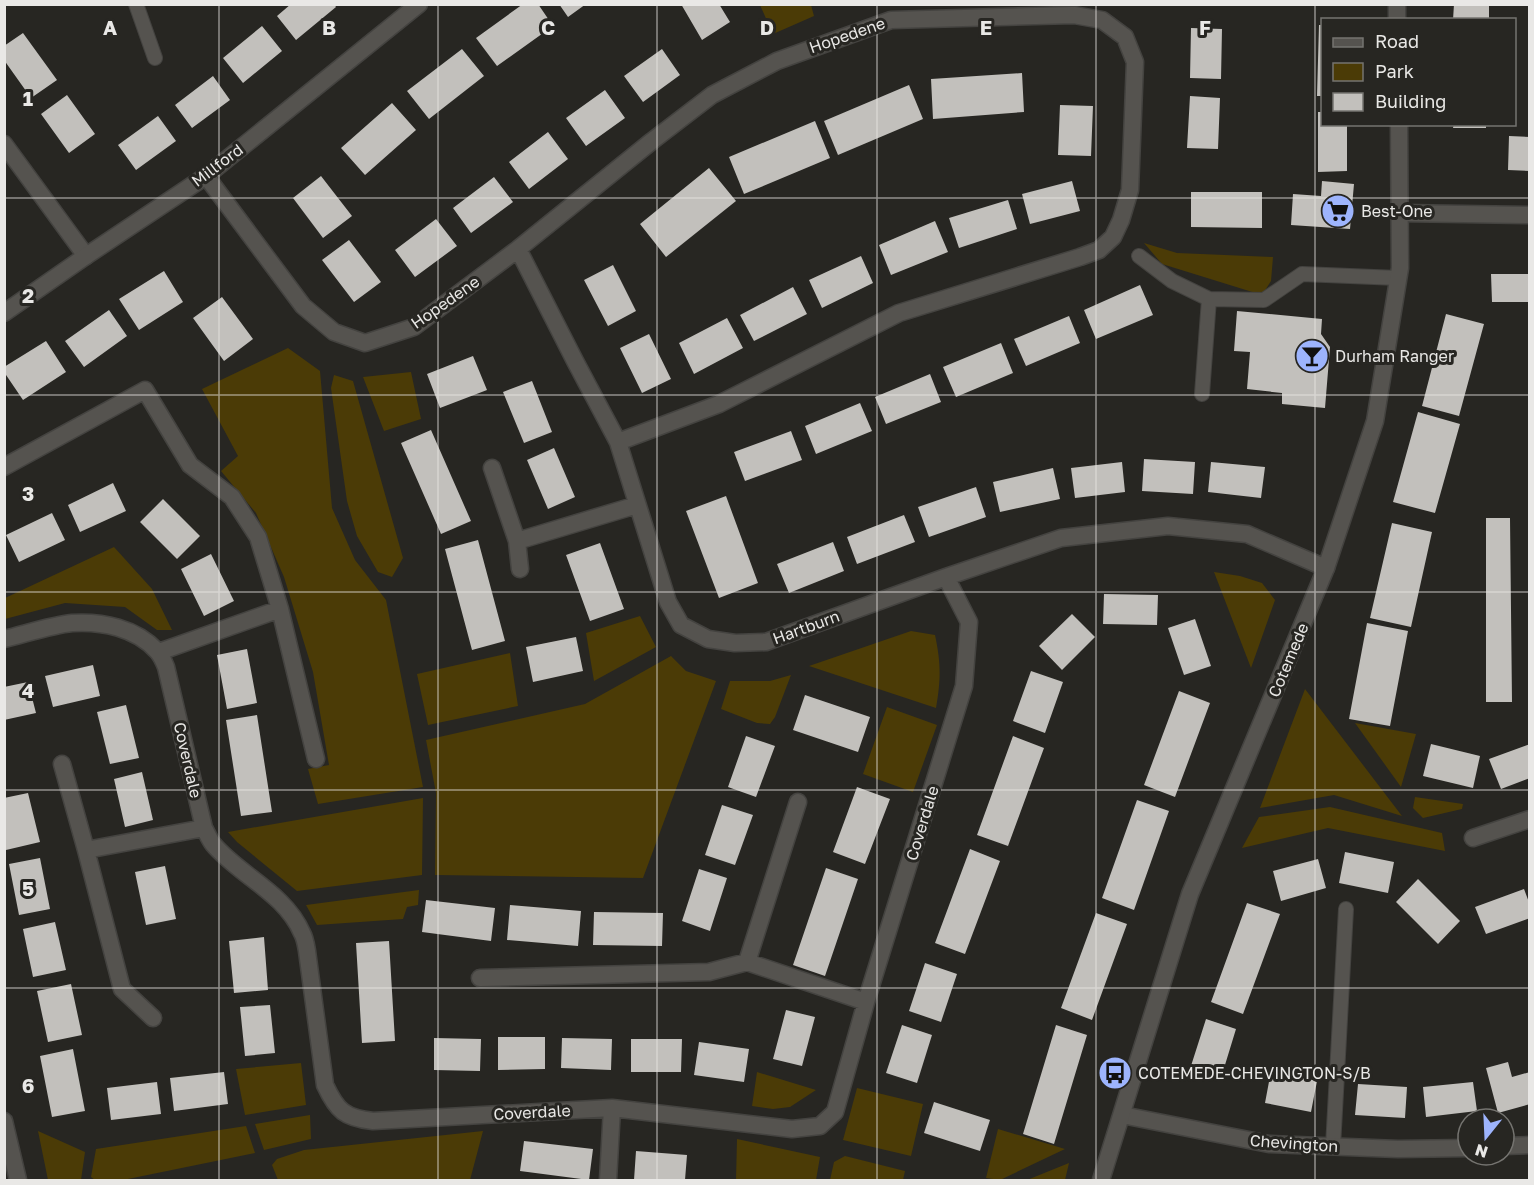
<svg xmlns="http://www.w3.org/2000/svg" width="1534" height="1185" viewBox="0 0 1534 1185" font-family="'Golos Text',sans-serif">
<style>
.green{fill:#4b3b06}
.building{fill:#c2c0bc}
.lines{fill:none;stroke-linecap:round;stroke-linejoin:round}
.service-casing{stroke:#444340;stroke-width:16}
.minor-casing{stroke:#444340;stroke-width:19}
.tertiary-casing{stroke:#444340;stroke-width:19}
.service{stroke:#55534f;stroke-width:14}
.minor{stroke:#55534f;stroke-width:16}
.tertiary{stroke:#55534f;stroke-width:16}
.grid{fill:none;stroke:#e9e8e6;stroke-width:1.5;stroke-opacity:0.55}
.labels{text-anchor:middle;stroke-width:6;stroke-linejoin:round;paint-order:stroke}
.street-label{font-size:16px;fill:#e9e8e6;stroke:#272622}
.poi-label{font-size:16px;fill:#e9e8e6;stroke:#272622;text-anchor:start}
.grid-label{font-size:20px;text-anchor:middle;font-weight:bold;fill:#e9e8e6;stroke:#272622;stroke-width:6;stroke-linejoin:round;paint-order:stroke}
</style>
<rect width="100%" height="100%" fill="#272622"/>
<!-- green -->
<path class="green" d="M760 5H811L814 16 773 34Z
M1144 243 1177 253 1273 257 1271 281 1262 295 1162 264Z
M288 348 320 371 332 508 355 560 386 600 423 787 318 804 308 769 329 765 313 672 284 577 256 513 221 471 238 456 202 389Z
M411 372 421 419 384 431 363 377Z
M334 375 353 381 403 558 392 577 378 572 357 536 347 501 331 388Z
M114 547 152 589 172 630H157L125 607 65 603 5 619V598Z
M1214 572 1240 576 1262 583 1275 600 1251 668Z
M640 616 656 647 594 681 586 633Z
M911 631 935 635C941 663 941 679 936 708L809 666Z
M510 653 518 706 428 725 417 674Z
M671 656 686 671 716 681 643 878 435 875 436 793 426 740 585 704Z
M791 675 775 717 770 724 757 723 721 709 730 681H770Z
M1305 689 1402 816 1334 795 1260 808Z
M887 707 937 725 913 792 863 774Z
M1355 723 1416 734 1401 787Z
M1415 797 1463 804 1462 809 1423 818 1413 808Z
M423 798 422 875 297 891 237 842 228 832Z
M1330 807 1442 833 1445 851 1328 828 1242 848 1259 817Z
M419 890 418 905 407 907 403 919 317 925 306 905Z
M301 1063 306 1105 245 1115 236 1069Z
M757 1072 816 1090 790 1107 773 1109 752 1106Z
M857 1088 923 1104 911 1156 843 1140Z
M310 1115 311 1139 264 1150 255 1124Z
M246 1126 255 1153 123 1180H95L91 1177 96 1149Z
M998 1129 1065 1149 1000 1180 986 1178Z
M38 1131 85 1152 81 1180H48Z
M483 1131 470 1180H278L272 1165 277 1159 304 1150Z
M737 1139 820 1157 816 1180H736Z
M845 1156 905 1171 903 1180H830L834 1162Z
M1069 1163 1065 1180H1027Z"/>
<!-- building -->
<path class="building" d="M291 4H334L336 7 296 40 277 16Z
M523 4H538L553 26 497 66 476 38Z
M559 4H586L568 17Z
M681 4H719L730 22 702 40Z
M1454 4H1489V20H1453Z
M1319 25H1322V96H1317Z
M262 26 282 51 243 83 223 58Z
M1191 28 1222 29 1221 79 1190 78Z
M23 33 57 80 31 98 4 60V46Z
M462 49 484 76 429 119 407 91Z
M662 49 680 75 643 102 624 76Z
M1022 73 1024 112 933 119 931 79Z
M213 76 230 100 192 128 175 105Z
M909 85 923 119 838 155 824 121Z
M605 90 625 118 586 146 566 118Z
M67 95 95 134 69 153 41 114Z
M1190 96 1220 98 1218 149 1187 148Z
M392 103 416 130 365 175 341 148Z
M1060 105 1093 106 1091 156 1058 155Z
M1318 112H1322V124H1347V171L1318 172Z
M158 116 176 141 136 170 118 145Z
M815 121 830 158 744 194 729 157Z
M1454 124H1486V128H1453Z
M548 132 568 159 529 189 509 162Z
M1509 136 1530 137V171L1508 170Z
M709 168 736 201 666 257 640 224Z
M321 176 352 216 323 238 293 198Z
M494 177 513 202 471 233 453 208Z
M1072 181 1080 211 1030 224 1022 194Z
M1322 181 1354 184 1350 229 1291 225 1293 194 1321 196Z
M1191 192H1262V228L1191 227Z
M1008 200 1017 229 959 248 949 218Z
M436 219 457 246 415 277 395 250Z
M935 221 948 252 891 275 879 245Z
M349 240 381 282 354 302 322 260Z
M861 256 873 283 822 308 809 280Z
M613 265 636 311 608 326 584 280Z
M164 271 183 302 139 330 119 299Z
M1491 274H1530V302H1492Z
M1140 285 1153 315 1096 339 1084 310Z
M793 287 807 314 754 341 740 315Z
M222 297 253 339 224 361 193 318Z
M109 310 127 336 84 367 65 341Z
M1237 311 1322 319 1321 334 1330 347 1325 408 1282 404V393L1247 389 1250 352 1234 351Z
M1446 314 1484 324 1459 416 1422 406Z
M1069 316 1080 343 1026 366 1014 339Z
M727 318 743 348 694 374 679 343Z
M649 334 671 379 642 393 620 348Z
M46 341 66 372 23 400 4 372V367Z
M1001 343 1013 373 956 397 943 367Z
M473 356 487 390 440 408 427 374Z
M930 374 941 402 886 424 875 397Z
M532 381 552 432 524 443 503 392Z
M860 403 872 431 816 454 805 426Z
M1418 412 1460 424 1435 513 1393 502Z
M431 430 471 521 441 534 401 443Z
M791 431 802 460 745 481 734 452Z
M554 448 575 497 548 509 527 460Z
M1144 459 1195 462 1193 494 1142 491Z
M1122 462 1125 492 1075 498 1071 468Z
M1211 462 1265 467 1261 498 1208 492Z
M1053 468 1060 499 1000 512 993 482Z
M113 483 126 511 80 532 68 505Z
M976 487 986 517 929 537 918 507Z
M726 496 758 583 719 598 686 511Z
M163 499 200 536 177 559 140 522Z
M52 513 65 540 19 562 6 535Z
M904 515 915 542 857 564 847 537Z
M1486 518H1510L1512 702H1486Z
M1392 523 1432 532 1411 627 1370 618Z
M478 540 505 641 472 650 445 549Z
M833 542 844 571 789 593 777 564Z
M600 543 624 609 590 621 566 555Z
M211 554 234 601 204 616 181 569Z
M1104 594 1158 595 1157 625 1103 624Z
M1072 614 1095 637 1062 670 1039 646Z
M1195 619 1211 666 1184 675 1168 628Z
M1367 623 1408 631 1390 726 1349 719Z
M576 637 583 671 533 682 526 647Z
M247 649 257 703 227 709 217 655Z
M93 665 100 696 53 707 45 676Z
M1031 671 1063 682 1045 733 1013 721Z
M28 682 36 713 4 720V687Z
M1179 691 1210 703 1175 797 1144 785Z
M805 695 870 717 858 752 793 730Z
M126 705 139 758 110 764 97 712Z
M257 715 272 812 241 816 226 720Z
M746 736 775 746 756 797 728 787Z
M1013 736 1044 748 1008 846 977 835Z
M1431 744 1480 756 1473 788 1423 776Z
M1530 744V778L1501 789 1489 759Z
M142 772 153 820 125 827 114 779Z
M857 787 890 799 865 864 833 852Z
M28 793 40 842 6 850 4 844V798Z
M1137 800 1169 811 1134 910 1102 898Z
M722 805 753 815 735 865 705 855Z
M970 849 1000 861 965 954 935 943Z
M1345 852 1394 862 1388 893 1339 883Z
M40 858 50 909 19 915 9 864Z
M1318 859 1326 888 1281 901 1273 871Z
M165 866 176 919 146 925 135 872Z
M826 868 858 879 825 976 793 965Z
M699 869 727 878 710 931 682 921Z
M1418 879 1460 921 1438 944 1396 902Z
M1524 889 1530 905V918L1486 934 1475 907Z
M426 900 495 908 491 941 422 932Z
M1247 903 1280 914 1243 1014 1211 1002Z
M510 905 581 911 578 946 507 940Z
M594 912 663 913 662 946 593 945Z
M1096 913 1127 924 1092 1020 1061 1008Z
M55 922 66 970 33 977 23 929Z
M264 937 268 990 234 993 229 941Z
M389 941 395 1041 362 1043 356 943Z
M925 963 957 974 941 1022 909 1011Z
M71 984 82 1035 48 1042 37 991Z
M270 1005 275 1053 245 1056 240 1007Z
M786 1010 815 1017 802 1066 773 1059Z
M1206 1019 1236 1029 1221 1078 1190 1069Z
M902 1025 932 1035 917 1083 886 1073Z
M1056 1025 1087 1035 1054 1144 1023 1134Z
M498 1037H545V1069L498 1070Z
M434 1038 481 1039 480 1071 434 1070Z
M562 1038 612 1039 611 1070 561 1068Z
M631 1039H682L681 1072H631Z
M699 1042 749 1049 744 1082 694 1075Z
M73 1049 85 1111 52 1117 40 1056Z
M1508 1062 1512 1077 1530 1072V1104L1498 1113 1486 1068Z
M1271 1071 1317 1081 1311 1112 1265 1103Z
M224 1072 228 1104 174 1111 170 1078Z
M157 1082 161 1114 111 1120 107 1088Z
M1473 1082 1477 1111 1426 1117 1423 1087Z
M1358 1084 1407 1087 1405 1118 1355 1115Z
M934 1102 990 1120 980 1151 924 1133Z
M524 1141 593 1149 589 1180 520 1171Z
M636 1151 687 1155 685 1180H634Z"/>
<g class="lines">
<!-- service casing -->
<g class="service-casing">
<path id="service" d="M136 4 155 58
M1139 256 1172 281 1209 299 1264 300 1302 274 1398 278
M1202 394 1209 299
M1333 1147 1346 909"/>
</g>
<!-- minor casing -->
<g class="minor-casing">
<path id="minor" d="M4 144 86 256
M206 176 303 306 334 332 365 343 414 327 518 249 652 141 712 95 777 61 891 20 1074 15 1102 20 1125 37 1135 62 1130 190 1121 220 1113 237 1099 250 1080 257 899 313 719 404 618 442
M1400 213 1530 215
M518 249 575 361 618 442 668 602 681 625 708 639 735 643 766 642 946 577 1061 538 1168 526 1247 534 1326 568
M4 467 145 390 190 465 232 497 258 537 280 609 316 759
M492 468 517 541 520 569
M517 541 637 505
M4 639C25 634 52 625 72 623 102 621 136 628 157 651 161 655 164 662 166 667L204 828C207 833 209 839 213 844 240 876 285 893 302 933 305 938 306 945 307 951L325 1085C337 1111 345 1118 373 1121L612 1108 792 1129 820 1126 835 1112 866 1002 964 686 969 622 946 577
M159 652 280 609
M62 764 86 850 122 989 153 1018
M798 802 747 962 866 1002
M1473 838 1530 819
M86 850 204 828
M480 978 709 972 747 962
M1122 1115 1269 1144 1398 1149 1468 1148
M4 1121 18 1180
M1504 1146 1530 1145
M608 1180 612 1108"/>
</g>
<!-- tertiary casing -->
<g class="tertiary-casing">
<path id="tertiary" d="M1397 4V20
M4 313 86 256 206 176 419 4
M1101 1180 1190 894 1326 568 1375 421 1400 268 1399 124"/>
</g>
<!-- service -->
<use href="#service" class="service"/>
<!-- minor -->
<use href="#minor" class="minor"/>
<!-- tertiary -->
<use href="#tertiary" class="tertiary"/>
</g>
<!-- grid -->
<path class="grid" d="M219 4V1180M438 4V1180M657 4V1180M877 4V1180M1096 4V1180M1315 4V1180M4 198H1530M4 395H1530M4 592H1530M4 790H1530M4 988H1530"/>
<!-- icons -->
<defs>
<g id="supermarket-disc" transform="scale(1.725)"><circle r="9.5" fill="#9db4fd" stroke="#272622"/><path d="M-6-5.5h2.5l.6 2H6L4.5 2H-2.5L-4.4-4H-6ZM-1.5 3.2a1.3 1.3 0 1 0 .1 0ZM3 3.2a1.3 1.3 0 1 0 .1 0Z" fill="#111"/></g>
<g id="bar-disc" transform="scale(1.725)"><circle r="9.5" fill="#9db4fd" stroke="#272622"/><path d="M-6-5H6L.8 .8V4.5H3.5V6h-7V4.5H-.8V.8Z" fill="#111"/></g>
<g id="bus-disc" transform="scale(1.725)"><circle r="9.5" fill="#9db4fd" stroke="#272622"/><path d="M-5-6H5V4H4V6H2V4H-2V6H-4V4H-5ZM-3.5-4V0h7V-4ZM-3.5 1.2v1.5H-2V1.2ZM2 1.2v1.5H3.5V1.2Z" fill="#111"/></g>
</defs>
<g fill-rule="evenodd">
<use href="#supermarket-disc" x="1338" y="211"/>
<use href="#bar-disc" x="1312" y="356"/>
<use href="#bus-disc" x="1115" y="1073"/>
</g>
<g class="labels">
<!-- street labels -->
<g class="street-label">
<text transform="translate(847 35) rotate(-19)" y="6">Hopedene</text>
<text transform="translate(217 165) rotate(-37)" y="6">Millford</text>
<text transform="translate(445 302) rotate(-35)" y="6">Hopedene</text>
<text transform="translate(806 627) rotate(-20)" y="6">Hartburn</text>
<text transform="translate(1288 660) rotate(-67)" y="6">Cotemede</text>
<text transform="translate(188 760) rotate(77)" y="6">Coverdale</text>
<text transform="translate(922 823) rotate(-73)" y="6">Coverdale</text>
<text transform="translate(532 1112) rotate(-3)" y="6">Coverdale</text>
<text transform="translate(1294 1143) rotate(4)" y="6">Chevington</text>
</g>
<!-- poi labels -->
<g class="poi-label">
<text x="1361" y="217">Best-One</text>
<text x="1335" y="362">Durham Ranger</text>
<text x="1138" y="1079">COTEMEDE-CHEVINGTON-S/B</text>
</g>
</g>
<g class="grid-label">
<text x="110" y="35">A</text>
<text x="329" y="35">B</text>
<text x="548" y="35">C</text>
<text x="767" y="35">D</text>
<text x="986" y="35">E</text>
<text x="1205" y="35">F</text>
<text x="28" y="106">1</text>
<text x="28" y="303">2</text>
<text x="28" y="501">3</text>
<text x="28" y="698">4</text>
<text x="28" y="896">5</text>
<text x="28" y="1093">6</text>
</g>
<!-- border -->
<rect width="1534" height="1185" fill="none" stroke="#e9e8e6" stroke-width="12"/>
<!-- legend -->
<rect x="1321" y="18" width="195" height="108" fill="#272622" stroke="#757470" stroke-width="1.5"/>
<rect x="1333" y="38" width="30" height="9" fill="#55534f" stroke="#757470" stroke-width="1.5"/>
<text x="1375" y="48" font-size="18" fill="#e9e8e6">Road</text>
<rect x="1333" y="63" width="30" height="18" fill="#4b3b06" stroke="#757470" stroke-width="1.5"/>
<text x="1375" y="78" font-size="18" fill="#e9e8e6">Park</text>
<rect x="1333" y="93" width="30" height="18" fill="#c2c0bc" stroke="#757470" stroke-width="1.5"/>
<text x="1375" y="108" font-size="18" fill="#e9e8e6">Building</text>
<!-- north arrow -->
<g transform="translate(1486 1137) rotate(198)"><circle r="28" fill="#272622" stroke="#757470" stroke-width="1.5"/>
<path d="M0-4.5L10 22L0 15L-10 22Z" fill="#9db4fd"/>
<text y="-9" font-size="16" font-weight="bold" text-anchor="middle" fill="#e9e8e6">N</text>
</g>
</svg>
